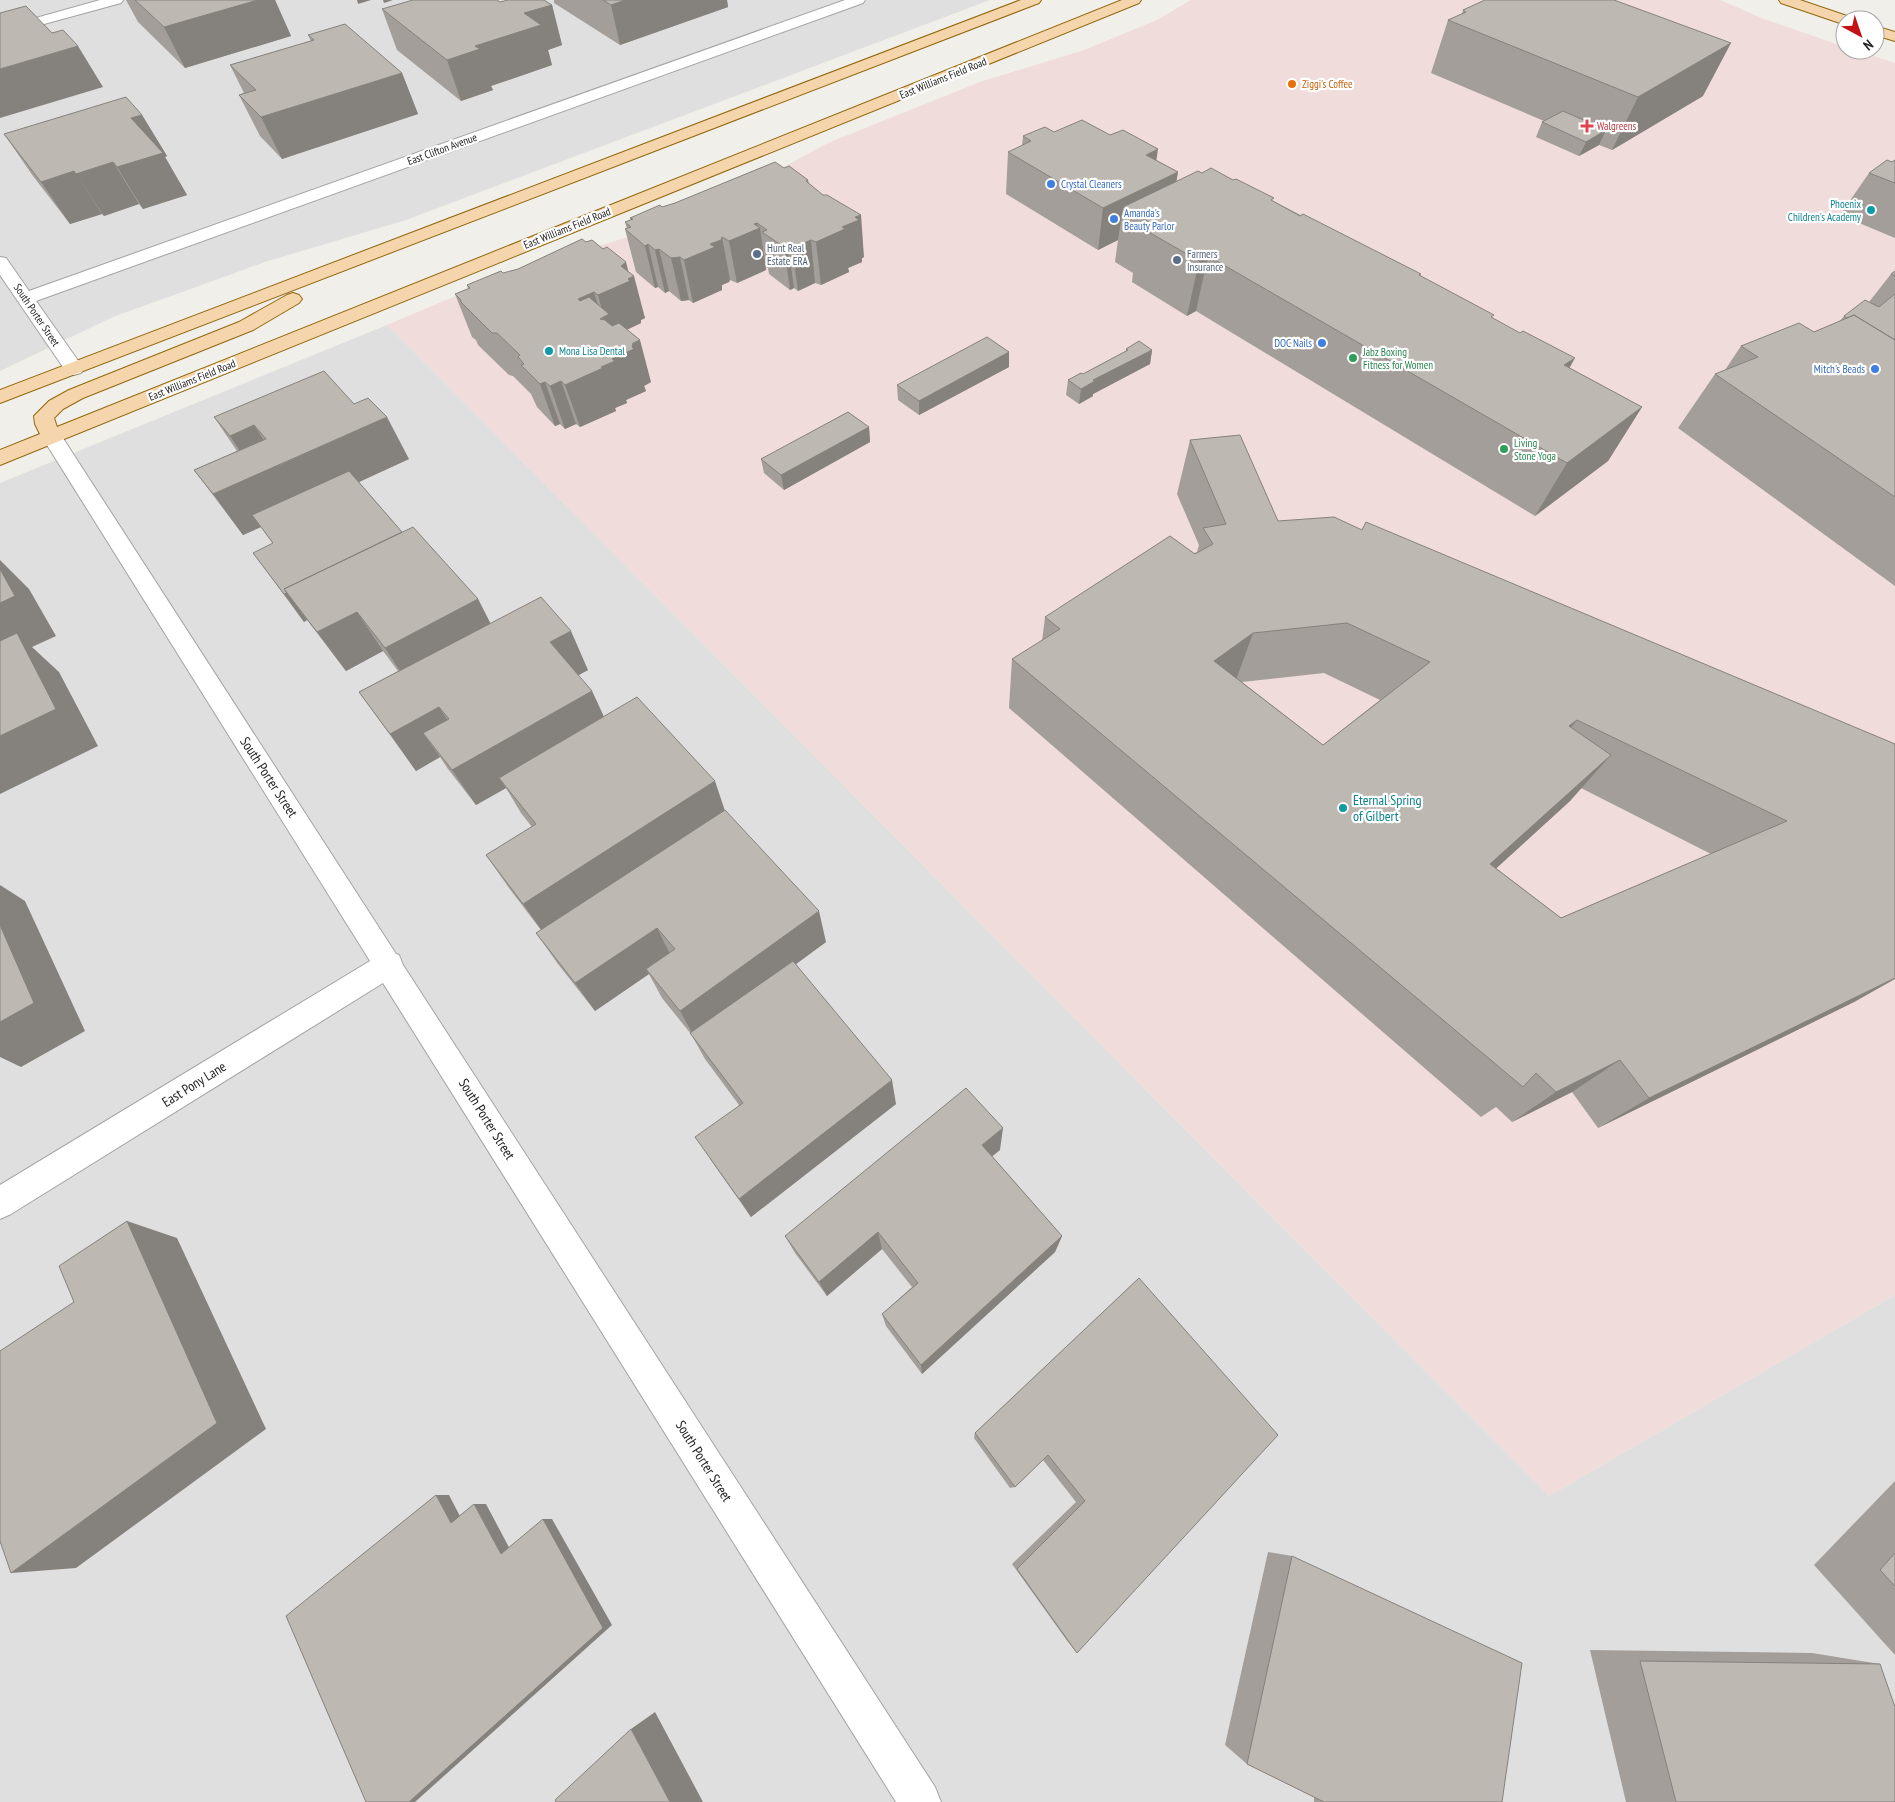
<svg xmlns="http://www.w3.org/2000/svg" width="1895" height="1802" viewBox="0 0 1895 1802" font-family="'PT Sans Narrow',sans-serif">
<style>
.residential{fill:#e0dfdf}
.commercial{fill:#f0dcdb}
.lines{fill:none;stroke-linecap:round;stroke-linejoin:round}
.minor-casing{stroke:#a3a3a3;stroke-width:2}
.major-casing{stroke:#92660d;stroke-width:2}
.minor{fill:#fff;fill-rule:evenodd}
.major{fill:#f5d5ab;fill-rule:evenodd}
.wall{fill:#a39e99;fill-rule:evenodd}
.shaded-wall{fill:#85817d}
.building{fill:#beb8b2;stroke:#85817d;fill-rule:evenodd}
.food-dot{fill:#e8710a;stroke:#fff;stroke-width:2}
.health-dot{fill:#e0444e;stroke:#fff;stroke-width:2}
.shop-dot{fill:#3f7fe0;stroke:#fff;stroke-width:2}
.culture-dot{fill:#0f9aa8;stroke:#fff;stroke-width:2}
.service-dot{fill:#5c6f8a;stroke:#fff;stroke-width:2}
.leisure-dot{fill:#2e9e5b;stroke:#fff;stroke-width:2}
.labels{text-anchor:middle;stroke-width:4.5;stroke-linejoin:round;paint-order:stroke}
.far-street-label{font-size:11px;fill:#222;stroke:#fff}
.far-food-label{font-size:11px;fill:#c56008;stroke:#fff;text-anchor:start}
.far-health-label{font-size:11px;fill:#be3a42;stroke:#fff;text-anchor:start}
.far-shop-label{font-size:11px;fill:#366cbe;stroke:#fff;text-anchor:start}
.far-culture-label{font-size:11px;fill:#0d838f;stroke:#fff;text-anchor:end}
.far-service-label{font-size:11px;fill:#4e5e75;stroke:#fff;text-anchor:start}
.far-leisure-label{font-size:11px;fill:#27864d;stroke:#fff;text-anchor:start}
.street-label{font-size:14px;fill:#222;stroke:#fff}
.culture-label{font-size:14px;fill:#0d838f;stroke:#fff;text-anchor:start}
</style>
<rect width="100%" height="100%" fill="#f1efe9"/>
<!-- residential -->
<path class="residential" d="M0 0H990L406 220 265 262 113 317 0 371Z
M387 325 1549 1496 1895 1295V1802H0V483Z"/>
<!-- commercial -->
<path class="commercial" d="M1191 0H1720L1764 19 1845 47V50H1854L1895 63V1295L1549 1496 387 325 505 275 631 236 736 193 828 143 980 82 1084 50 1157 20Z"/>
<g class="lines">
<!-- minor casing -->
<g class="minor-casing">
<path id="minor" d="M100 0H123L121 3 0 36V28Z
M845 0H865L863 3 36 301 84 369 81 373 74 375 67 373 0 275V257L6 258 29 291Z
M52 430 59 432 396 954 399 955 403 965 935 1787 941 1802H896L383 983 11 1214 0 1219V1185L370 961 42 437 45 432Z"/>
</g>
<!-- major casing -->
<g class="major-casing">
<path id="major" d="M1021 0H1041L1039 3 0 403V390Z
M1122 0H1141L1139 3 0 465V450L40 434 35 424 34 416 49 401 69 390 239 322 287 295 293 293 299 295 302 299 299 303 253 330 83 398 63 409 54 418 57 427Z
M1779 0H1800L1850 17 1852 20H1845V24L1840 23 1781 3Z
M1875 26 1895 32V41L1875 35Z"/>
</g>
<!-- minor -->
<use href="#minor" class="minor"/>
<!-- major -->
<use href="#major" class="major"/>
</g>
<!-- wall -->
<path class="wall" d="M126 0H275L291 36 185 68 138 22Z
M554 0H727L728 7 620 45 554 3Z
M500 2 552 5 562 45 548 50 552 65 491 86 493 90 461 101 397 50 382 9Z
M1463 10 1703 96 1612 150 1599 145 1579 156 1536 137 1542 122 1544 121 1431 73 1448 20 1462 14Z
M308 35 402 73 418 114 282 159 260 136 239 95 244 93 230 65 311 41Z
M142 115 167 156 165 157 187 195 143 209 139 204 104 216 102 214 70 224 33 176 4 134Z
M1054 132 1156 160 1178 172 1176 181 1202 173 1273 201 1420 276 1492 318 1569 368 1642 407 1608 461 1535 516 1196 311 1187 316 1132 282 1133 273 1115 262 1118 240 1098 250 1006 194 1008 152 1022 146 1023 136Z
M1895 160V238L1840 215 1869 173Z
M784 168 808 180 809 183 864 257 862 258V262L848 268 849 272 821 285 815 283 798 291 794 288 790 290 769 274 768 268 765 267 766 270 737 283 730 280 729 282 722 285V290L693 303 689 300 681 301 669 291 665 293 658 287 655 288 636 272 625 229H627L625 222 631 220 630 218Z
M628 271 645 318 641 320V323L627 330 651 382 644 386 646 391 626 400 627 403 615 408 616 411 580 427 576 424 565 429 560 424 555 426 537 407 531 394 513 376 509 375 478 345 476 340 472 337 455 294 468 289 467 285 503 273Z
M1895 271V586L1678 428 1715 374 1725 370 1741 346 1814 332 1840 321 1844 316 1869 302 1891 274Z
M1126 349 1152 350 1150 364 1093 394V396L1079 404 1066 395 1068 380 1083 374 1126 351Z
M1009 352V367L919 415 898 400 897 385Z
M354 404 409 459 359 482 402 532 478 599 490 623 588 670 578 675 592 691 604 717 724 810 826 942 796 964 896 1104 751 1217 710 1159 739 1105 705 1059 691 1034 662 998 649 974 595 1011 558 964 536 933 541 930 509 888 486 855 532 827 521 813 506 788 476 805 448 769 440 757 416 771 359 692 398 671 383 651 346 671 307 620 304 622 253 553 273 544 261 527 243 535 194 470 237 451 214 417Z
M869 427 870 442 784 490 764 473 761 459Z
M1190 440 1278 521 1362 530 1895 744 1856 1001 1598 1128 1572 1092 1512 1122 1496 1107 1481 1117 1009 708 1012 659 1042 641 1045 617 1197 552 1199 545 1177 494ZM1324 673 1380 700 1323 745 1242 682ZM1581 788 1711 854 1561 918 1496 868 1570 801Z
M1000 1150 992 1156 1062 1236 1055 1252 922 1374 886 1326 882 1314 912 1287 882 1249 827 1296 795 1253 785 1236Z
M1139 1278 1077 1653 1068 1642 1012 1564 1076 1502 1043 1460 1015 1487 1010 1488 974 1438 975 1433Z
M1895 1481V1655L1814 1565Z
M1268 1552 1292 1556 1502 1802H1314V1797L1247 1764 1225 1745Z
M1590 1650 1812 1653 1880 1664 1895 1802H1626Z"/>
<!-- shaded-wall -->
<path class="shaded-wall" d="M258 0H275L291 36 185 68 164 27Z
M357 0H371L358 4Z
M383 0H393L384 3Z
M625 0H727L728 7 620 45 611 5Z
M552 5 562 45 548 50 552 65 491 86 493 90 461 101 447 60 475 46 524 13Z
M1731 43 1703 96 1612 150 1638 97Z
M78 46 103 87 0 118V69Z
M402 73 418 114 282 159 261 117Z
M142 115 167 156 165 157 187 195 143 209 117 167 131 118Z
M1606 130 1599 145 1579 156 1586 142Z
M1158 149 1153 184 1178 172 1171 214 1149 222 1123 207 1118 240 1098 250 1103 208 1146 155Z
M113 162 139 204 104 216 76 174Z
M74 171 102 214 70 224 41 182Z
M861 215 864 257 862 258V262L848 268 849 272 821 285 816 242 842 227 855 217Z
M757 223 758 228H760L766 270 737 283 729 241Z
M722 237 730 280 729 282 722 285V290L693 303 684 260Z
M811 240 815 283 798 291 792 248Z
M648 244 658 287 655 288 645 246Z
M788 245 794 288 790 290 784 247Z
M659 249 669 291 665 293 655 250Z
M1208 256 1196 311 1187 316 1199 261Z
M680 257 689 300 681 301 671 258Z
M626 262 630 278 634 276 645 318 641 320V323L615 335 632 347 633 343 640 340 651 382 644 386 646 391 626 400 627 403 615 408 616 411 580 427 565 385 578 299 594 292 602 319 604 317 598 295 621 266Z
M1152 350 1150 364 1093 394V396L1079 404 1081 389 1093 380Z
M1009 352V367L919 415V401Z
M1575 358 1545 412 1564 365Z
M561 381 576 424 565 429 550 386Z
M545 382 560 424 555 426 540 384Z
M1642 407 1608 461 1535 516 1567 463Z
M387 417 409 459 261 527 252 515 261 527 243 535 213 494 256 475 230 436 254 425 280 465Z
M869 427 870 442 784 490 781 475Z
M0 560 29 589 56 636 32 647 59 672 98 746 0 794Z
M287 593 307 620 304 622 284 594Z
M478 599 498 638 410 686 385 648Z
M357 612 383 651 346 671 317 632Z
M571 631 588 670 568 681 550 642Z
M1253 633 1235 683 1214 661Z
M592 691 609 728 499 778 506 788 476 805 452 770Z
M439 707 463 744 423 733 440 757 416 771 390 734Z
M1577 720 1539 768 1569 726Z
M1611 755 1570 801 1455 906 1490 864Z
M715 781 727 817 545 935 523 904Z
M0 885 25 901 85 1031 21 1067 0 1057Z
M819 911 826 942 695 1038 680 1011Z
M657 928 672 958 646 969 649 974 595 1011 575 983Z
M1895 978V979L1856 1001 1598 1128 1649 1098Z
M1620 1060 1572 1092 1512 1122 1556 1092Z
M892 1080 896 1104 751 1217 739 1199Z
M1003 1128 1000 1150 980 1166 982 1145Z
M127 1221 177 1238 266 1429 76 1568 11 1573Z
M878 1232 882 1249 827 1296 819 1282Z
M1062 1236 1055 1252 922 1374 921 1365Z
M436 1495H449L463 1522 451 1523Z
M474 1504H486L512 1553 501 1554Z
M543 1519H552L612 1625 415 1802H409Z
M655 1712 703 1802H670L631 1729Z"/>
<!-- building -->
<path class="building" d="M135 0H258L164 27Z
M413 0H497L500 2 508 0H544L552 5 524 13 541 25 475 46 480 49 447 60 382 9Z
M603 0H625L611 5Z
M1485 0H1614L1731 43 1638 97 1448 20 1466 12 1463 10Z
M26 6 52 33 63 30 78 46 0 69V13Z
M345 24 402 73 261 117 239 95 256 90 230 65 314 40 308 35Z
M126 97 142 115 131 118 163 153 117 167 113 162 76 174 74 171 41 182 4 134Z
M1563 111 1606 130 1586 142 1542 122Z
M1082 120 1110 135 1123 130 1158 149 1146 155 1178 172 1103 208 1008 152 1031 141 1023 136 1045 127 1054 132Z
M1887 160 1892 162 1895 160V183L1869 173Z
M775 162 784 168 789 166 808 180 806 181 823 195H827L861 215 855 217 859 220 842 227 845 229 816 242 811 240 792 248 788 245 784 247 762 232 767 230 757 223 754 224 760 228 729 241 722 237 721 240 710 244 715 247 684 260 680 257 671 258 659 249 655 250 648 244 645 246 625 229 631 227 625 222 633 219 630 218 660 205 662 207 675 203Z
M1211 168 1233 180 1236 179 1274 198 1271 200 1300 216 1303 214 1421 274 1419 275 1494 315 1491 317 1520 333 1523 331 1575 358 1564 365 1642 407 1567 463 1208 256 1199 261 1140 227 1149 222 1123 207 1198 171 1202 173Z
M582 239 586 242 592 240 603 249 607 247 626 262 621 266 634 276 628 279 630 281 598 295 594 292 578 299 580 301 589 297 609 314 600 319 605 320 612 326 619 323 640 340 633 343 632 347 634 349 612 359 615 361 601 367 603 368 565 385 561 381 550 386 545 382 540 384 521 365 524 364 518 357 520 355 497 333H492L461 302V300L455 294 470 288 467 285 501 271 503 273 518 269Z
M1895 271V276L1891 274Z
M1895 294V340L1854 315 1847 318 1844 316 1865 300 1879 307Z
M1854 315 1895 340V497L1715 374 1758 357 1741 346 1799 323 1814 332Z
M987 337 1009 352 919 401 897 385Z
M1139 341 1152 350 1093 380 1095 381 1081 389 1068 380 1081 373 1083 374 1128 350 1126 349Z
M324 371 354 404 368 398 387 417 213 494 194 470 266 439 254 425 230 436 214 417Z
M848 412 869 427 781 475 761 459Z
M1240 435 1278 521 1334 517 1362 530 1366 522 1895 744V978L1649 1098 1620 1060 1556 1092 1536 1073 1523 1087 1012 659 1060 629 1045 617 1170 536 1195 554 1213 544 1203 528 1226 524 1190 440ZM1347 623 1430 662 1323 745 1214 661 1253 633ZM1577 720 1787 821 1561 918 1490 864 1611 755 1569 726Z
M349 471 402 532 284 589 287 593 284 594 253 553 273 543 252 515Z
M413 527 478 599 385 648 357 612 317 632 284 589Z
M0 569 15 596 0 603Z
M541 597 571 631 550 642 592 691 452 770 423 733 449 719 439 707 390 734 359 692Z
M17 633 56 709 0 736V641Z
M637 697 715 781 523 904 486 855 536 824 499 778Z
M725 810 819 911 680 1011 646 969 675 949 657 928 575 983 536 933Z
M0 925 34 1003 0 1022Z
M793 961 892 1080 739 1199 695 1137 743 1103 690 1033Z
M966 1088 1003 1128 982 1145 1062 1236 921 1365 882 1314 918 1283 878 1232 819 1282 785 1236Z
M127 1221 217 1423 11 1573 0 1541V1351L74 1302 59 1266Z
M1139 1278 1278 1435 1077 1653 1017 1569 1085 1501 1048 1455 1015 1487 975 1433Z
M436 1495 451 1523 474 1504 501 1554 543 1519 603 1628 409 1802H366L286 1616Z
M1895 1553V1586L1880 1570Z
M1292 1556 1522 1663 1502 1802H1324L1247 1764Z
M1640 1661 1880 1664 1895 1707V1802H1676Z
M631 1729 670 1802H556L555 1800Z"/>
<!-- markers -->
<circle class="food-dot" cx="1292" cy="84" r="5"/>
<path class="health-dot" d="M1584.5 118.5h5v5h5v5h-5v5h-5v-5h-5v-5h5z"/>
<g class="shop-dot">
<circle cx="1051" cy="184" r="5"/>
<circle cx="1114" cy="219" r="5"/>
<circle cx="1322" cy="343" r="5"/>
<circle cx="1875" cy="369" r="5"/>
</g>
<g class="culture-dot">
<circle cx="1871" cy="210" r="5"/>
<circle cx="549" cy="351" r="5"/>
<circle cx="1343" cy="808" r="5"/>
</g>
<g class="service-dot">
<circle cx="757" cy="254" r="5"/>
<circle cx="1177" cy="260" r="5"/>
</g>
<g class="leisure-dot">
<circle cx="1353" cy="358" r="5"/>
<circle cx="1504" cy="449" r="5"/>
</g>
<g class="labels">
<!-- far-street labels -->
<g class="far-street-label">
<text transform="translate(943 78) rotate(-22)" y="4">East Williams Field Road</text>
<text transform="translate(442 149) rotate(-20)" y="4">East Clifton Avenue</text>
<text transform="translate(567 228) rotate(-22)" y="4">East Williams Field Road</text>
<text transform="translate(37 315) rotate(56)" y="4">South Porter Street</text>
<text transform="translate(192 380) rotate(-22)" y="4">East Williams Field Road</text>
</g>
<!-- far-food labels -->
<g class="far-food-label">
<text x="1302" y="88">Ziggi's Coffee</text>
</g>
<!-- far-health labels -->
<g class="far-health-label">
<text x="1597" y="130">Walgreens</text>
</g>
<!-- far-shop labels -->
<g class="far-shop-label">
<text x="1061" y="188">Crystal Cleaners</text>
<text x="1124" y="217">Amanda's<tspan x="1124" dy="13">Beauty Parlor</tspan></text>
<text x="1312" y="347" text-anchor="end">DOC Nails</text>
<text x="1865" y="373" text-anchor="end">Mitch's Beads</text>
</g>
<!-- far-culture labels -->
<g class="far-culture-label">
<text x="1861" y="208">Phoenix<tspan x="1861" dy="13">Children's Academy</tspan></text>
<text x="559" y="355" text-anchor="start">Mona Lisa Dental</text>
</g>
<!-- far-service labels -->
<g class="far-service-label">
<text x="767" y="252">Hunt Real<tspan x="767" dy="13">Estate ERA</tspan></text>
<text x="1187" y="258">Farmers<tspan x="1187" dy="13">Insurance</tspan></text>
</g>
<!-- far-leisure labels -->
<g class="far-leisure-label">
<text x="1363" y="356">Jabz Boxing<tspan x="1363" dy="13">Fitness for Women</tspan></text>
<text x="1514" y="447">Living<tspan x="1514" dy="13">Stone Yoga</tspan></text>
</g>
<!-- street labels -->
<g class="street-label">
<text transform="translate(269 777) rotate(57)" y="5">South Porter Street</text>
<text transform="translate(194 1084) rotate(-32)" y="5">East Pony Lane</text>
<text transform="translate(487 1119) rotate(58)" y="5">South Porter Street</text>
<text transform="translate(704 1461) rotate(58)" y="5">South Porter Street</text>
</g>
<!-- culture labels -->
<g class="culture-label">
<text x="1353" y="805">Eternal Spring<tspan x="1353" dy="16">of Gilbert</tspan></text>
</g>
</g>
<!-- north arrow -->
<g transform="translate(1860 35) rotate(140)"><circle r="24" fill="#ffffff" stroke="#a7a7a7"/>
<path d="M0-4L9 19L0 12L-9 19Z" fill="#c21212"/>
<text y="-8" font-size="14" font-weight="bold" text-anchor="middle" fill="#222222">N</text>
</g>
</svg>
